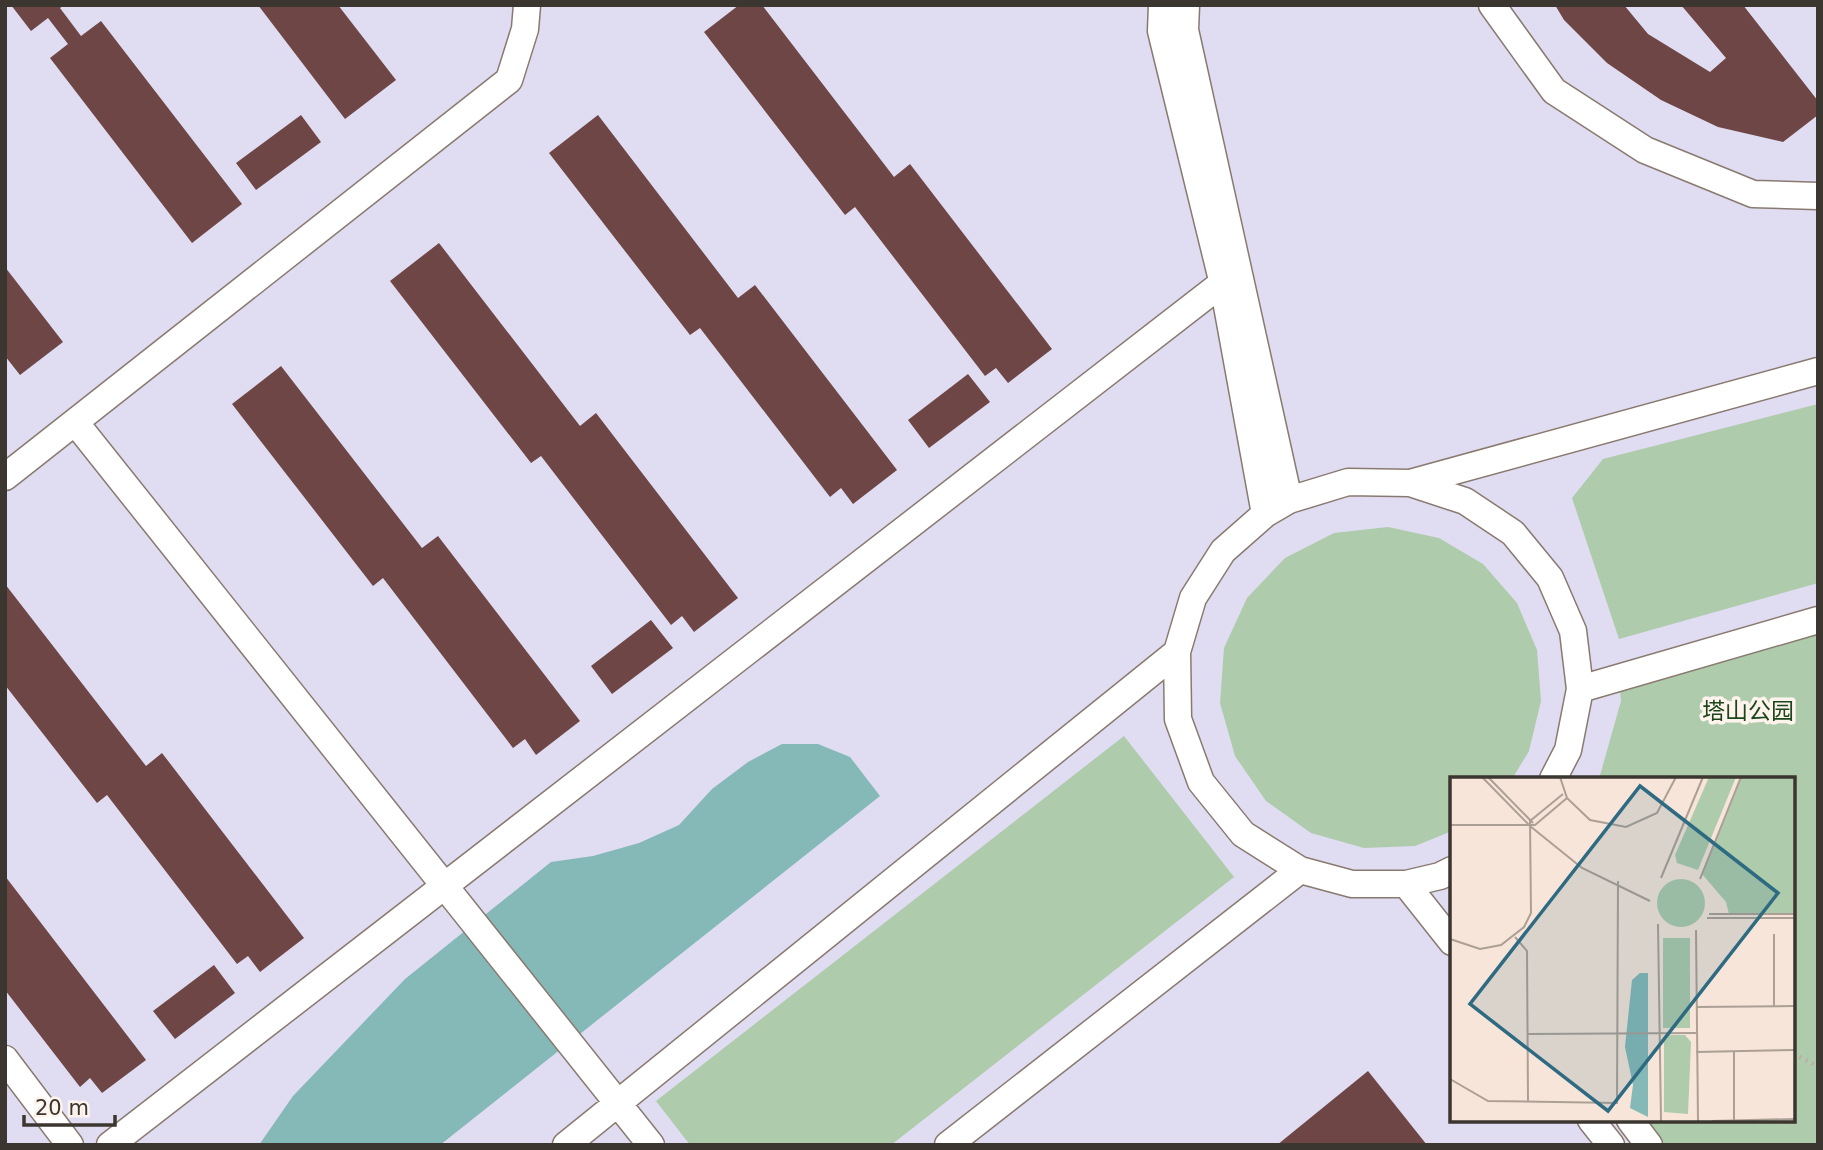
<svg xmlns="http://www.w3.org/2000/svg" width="1823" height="1150" viewBox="0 0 1823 1150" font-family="'DejaVu Sans','Noto Sans SC',sans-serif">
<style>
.education{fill:#e0dcf2;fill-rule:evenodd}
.green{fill:#aecbab}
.water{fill:#84b9b8}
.building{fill:#6e4645}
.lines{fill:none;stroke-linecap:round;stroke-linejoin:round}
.street-casing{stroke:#897a6f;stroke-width:29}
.path{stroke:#bdaea5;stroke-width:4.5;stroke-dasharray:2 5;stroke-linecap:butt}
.street{stroke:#fff;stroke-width:26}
.labels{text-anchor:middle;stroke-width:7;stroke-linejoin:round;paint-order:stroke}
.park-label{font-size:23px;fill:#1b461a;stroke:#fef4ed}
.inset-road{fill:none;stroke:#ac9f96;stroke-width:2}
.view{fill:#2e6b82;fill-opacity:0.15;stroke:#2e6b82;stroke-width:3.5}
.inset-edge{fill:none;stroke:#3c3631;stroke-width:3.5}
</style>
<rect width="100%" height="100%" fill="#f7e5d9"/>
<!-- education -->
<path class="education" d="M5 5H1818V1145H5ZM1452 779H1793V1120H1452Z"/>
<!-- green -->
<path class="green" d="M1818 404V583L1619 639 1572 498 1603 459Z
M1388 527 1439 538 1483 564 1517 603 1537 650 1541 701 1529 751 1512 779H1452V831L1415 846 1364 848 1311 833 1266 801 1235 756 1220 703 1224 648 1247 598 1285 558 1334 533Z
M1818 620V1145H1649L1630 1120H1793V779H1599L1621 701 1619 677Z
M1124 736 1234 877 891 1145H690L656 1101Z"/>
<!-- water -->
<path class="water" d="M782 744H818L850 757 880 796 440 1145H259L293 1096 405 979 551 862 593 856 639 843 679 825 712 789 748 762Z"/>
<!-- building -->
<path class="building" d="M11 5H64L60 8 81 36 101 21 242 204 192 243 50 58 68 44 48 18 31 31Z
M258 5H338L396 80 345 119Z
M739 5H762L894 177 910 164 1052 349 1008 383 996 368 985 376 855 207 845 215 704 32Z
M1555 5H1624L1648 34 1710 72 1726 58 1681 5H1743L1818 101V115L1783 142 1718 127 1661 100 1607 63 1564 20Z
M301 115 321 142 256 190 236 163Z
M598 115 738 298 755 285 897 470 853 504 841 488 830 497 700 328 690 335 549 153Z
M439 243 580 426 596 413 738 598 694 632 682 616 671 625 541 456 531 463 390 281Z
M5 267 63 342 20 375 5 356Z
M281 366 422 548 438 536 580 721 536 755 525 739 513 748 383 578 373 586 232 404Z
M968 374 990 402 929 448 908 420Z
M5 584 146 766 162 753 304 938 260 972 248 956 237 964 107 795 97 803 5 685Z
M651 620 673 648 612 694 591 666Z
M5 876 146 1060 102 1093 90 1078 80 1087 5 990Z
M214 965 235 993 175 1039 153 1011Z
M1368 1071 1427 1145H1277Z"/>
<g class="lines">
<!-- street casing -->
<g class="street-casing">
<path id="street" d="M1162 5 1161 31 1223 284 1265 514
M1186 5 1185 30 1289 500
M1492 5 1554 91 1645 150 1753 194 1818 196
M75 422 651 1145
M5 477 509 80 525 29 527 5
M1410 483 1818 371
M1580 689 1818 620
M1452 870 1440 876 1406 884H1352L1300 870 1243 834 1201 782 1178 719 1177 652 1193 598 1223 551 1265 514 1289 500 1348 482 1410 483 1465 501 1513 533 1550 578 1573 631 1580 689 1568 750 1553 779
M1406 884 1452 942
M5 1059 70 1145
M1591 1120 1611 1145
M1630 1120 1649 1145
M110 1145 1238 271
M566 1145 1177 652
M948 1145 1300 870"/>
</g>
<!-- path -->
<path class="path" d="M1793 1054 1818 1066"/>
<!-- street -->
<use href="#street" class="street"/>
</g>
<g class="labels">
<!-- park labels -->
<g class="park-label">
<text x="1748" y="719">塔山公园</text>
</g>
</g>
<!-- overview -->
<g transform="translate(1450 777)">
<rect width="345" height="345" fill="#f7e5d9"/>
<path d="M259 0H286L248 93 227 86 225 78ZM291 0H345V137H279L276 125 252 97ZM207 126a24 24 0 1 1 48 0a24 24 0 1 1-48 0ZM213 161H240V251H213ZM219 258H235L241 265 238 337 214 335V265Z" fill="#aecbab"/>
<path d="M190 196H198V340L180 331 183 308 175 270 182 203Z" fill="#84b9b8"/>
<path class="inset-road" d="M32 0 80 49 132 91 200 124M38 0 83 46M110 0 117 21 140 43 176 50 207 36 226 0M0 48H85L117 21M211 101 253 0M250 102 291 0M259 137H345M257 141H345M208 147 211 344M246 153 248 344M324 157V229M65 160 77 174 78 324M0 162 30 172 51 168 74 150 81 136 80 44 113 17M246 230 345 229M78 257 246 256M246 275 345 273M284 275V343M0 302 38 324 167 326 168 104M262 344 345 342"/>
<path class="view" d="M190 9 328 116 158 334 20 227Z"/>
<rect width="345" height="345" class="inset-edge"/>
</g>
<!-- border -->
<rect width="1823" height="1150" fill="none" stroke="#3c3631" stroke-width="14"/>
<!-- scale -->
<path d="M24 1115v10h91v-10" fill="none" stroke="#3c3631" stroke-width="3.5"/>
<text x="35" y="1115" font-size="21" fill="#3c3631" stroke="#fef4ed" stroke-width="5" paint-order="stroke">20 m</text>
</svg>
